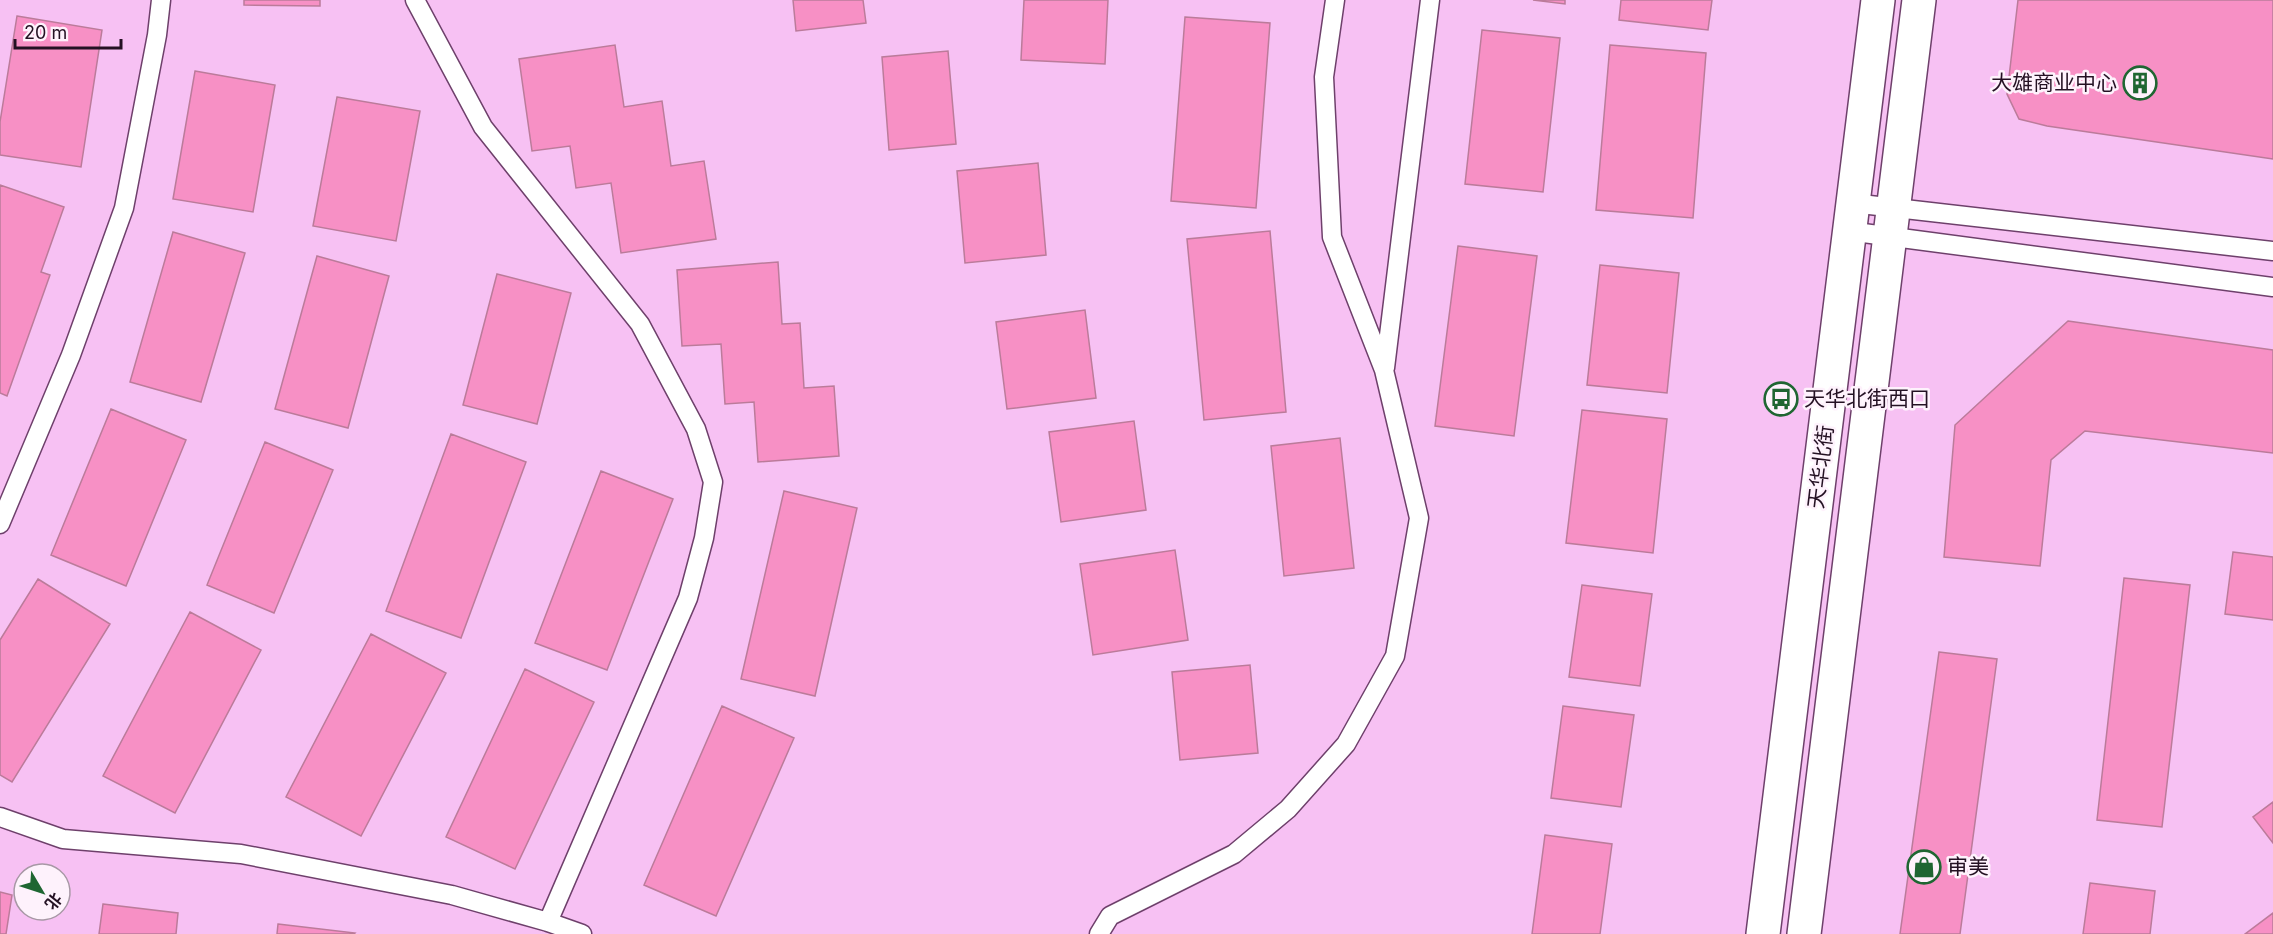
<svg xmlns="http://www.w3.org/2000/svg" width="2273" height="934" viewBox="0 0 2273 934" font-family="Inter,'Noto Sans SC',sans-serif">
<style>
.building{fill:#f790c5;stroke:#bb7b9a;stroke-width:1.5}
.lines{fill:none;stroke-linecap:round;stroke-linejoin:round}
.lane-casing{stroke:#6e406b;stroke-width:21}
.secondary-casing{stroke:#6e406b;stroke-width:36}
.lane{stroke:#fff;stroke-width:18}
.secondary{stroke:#fff;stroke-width:33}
.labels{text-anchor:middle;stroke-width:5;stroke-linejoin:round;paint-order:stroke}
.poi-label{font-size:21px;fill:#241123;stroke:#fef2fc;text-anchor:start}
.street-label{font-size:21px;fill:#241123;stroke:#fef2fc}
</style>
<rect width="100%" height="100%" fill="#f7c1f3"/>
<!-- building -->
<path class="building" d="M244 0H320V6L244 5Z
M793 0H863L866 23 796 31Z
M1024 0H1108L1105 64 1021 60Z
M1533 0H1565V4Z
M1621 0H1712L1708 30 1619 20Z
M2018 0H2273V159L2047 126 2019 119 2007 94Z
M17 16 102 30 81 167 0 155V122Z
M1185 17 1270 23 1256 208 1171 201Z
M1482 30 1560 38 1543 192 1465 184Z
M615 45 624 107 662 101 671 166 704 161 716 239 621 253 611 183 576 188 570 146 532 151 519 59Z
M1610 45 1706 53 1693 218 1596 210Z
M948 51 956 144 889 150 882 57Z
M195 71 275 85 253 212 173 199Z
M337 97 420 111 396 241 313 226Z
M1038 163 1046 255 965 263 957 171Z
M0 185 64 207 41 272 50 275 7 396 0 393Z
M1270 231 1286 412 1204 420 1187 239Z
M173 232 245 253 201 402 130 382Z
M1458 246 1537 256 1514 436 1435 426Z
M317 256 389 276 348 428 275 409Z
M778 262 782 324 800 323 804 388 834 386 839 456 758 462 754 402 725 404 721 344 682 346 677 270Z
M1600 265 1679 273 1667 393 1587 385Z
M497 274 571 293 537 424 463 405Z
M1085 310 1096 398 1007 409 996 322Z
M2068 321 2273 350V453L2085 431 2051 460 2040 566 1944 557 1955 425Z
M111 409 186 440 126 586 51 555Z
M1582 410 1667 419 1653 553 1566 543Z
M1134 421 1146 510 1061 522 1049 432Z
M451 434 526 462 461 638 386 611Z
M1340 438 1354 568 1284 576 1271 446Z
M265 442 333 470 274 613 207 585Z
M601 471 673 499 607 670 535 643Z
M784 491 857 508 815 696 741 679Z
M1175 550 1188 640 1093 655 1080 564Z
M2233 552 2273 557V620L2225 614Z
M2124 578 2190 585 2162 827 2097 820Z
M38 579 110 624 12 782 0 775V640Z
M1582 585 1652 594 1640 686 1569 677Z
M190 612 261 650 175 813 103 776Z
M371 634 446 673 361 836 286 797Z
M1939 652 1997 659 1960 934H1900Z
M1250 665 1258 753 1180 760 1172 672Z
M525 669 594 702 515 869 446 837Z
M722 706 794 738 716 916 644 885Z
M1563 706 1634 715 1621 807 1551 798Z
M2273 802V843L2253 817Z
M1545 835 1612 844 1600 934H1532Z
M2090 883 2155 891 2150 934H2083Z
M0 892 12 895 6 934H0Z
M103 904 178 913 176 934H99Z
M2273 913V934H2245Z
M278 924 355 933 354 934H277Z"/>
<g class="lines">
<!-- lane casing -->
<g class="lane-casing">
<path id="lane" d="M415 0 483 127 640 324 696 429 713 482 704 538 688 598 548 922
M1852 203 2273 251
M1848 231 2273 287
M1385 368 1430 0
M0 524 71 355 124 208 157 35 161 0
M0 817 63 839 241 854 452 895 548 922 582 934
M1099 934 1110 916 1234 854 1288 809 1346 744 1395 656 1419 518 1384 370 1332 237 1324 77 1335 0"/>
</g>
<!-- secondary casing -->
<g class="secondary-casing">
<path id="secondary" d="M1763 934 1878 0
M1804 934 1919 0"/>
</g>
<!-- lane -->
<use href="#lane" class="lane"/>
<!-- secondary -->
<use href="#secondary" class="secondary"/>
</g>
<!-- icons -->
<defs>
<g id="building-ring" transform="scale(1.725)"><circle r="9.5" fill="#fef2fc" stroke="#1f6632" stroke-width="1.5"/><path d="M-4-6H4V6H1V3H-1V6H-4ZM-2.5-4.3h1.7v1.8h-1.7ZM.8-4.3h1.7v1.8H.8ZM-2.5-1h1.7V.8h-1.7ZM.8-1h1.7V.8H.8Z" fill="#1f6632"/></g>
<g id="bus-ring" transform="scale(1.725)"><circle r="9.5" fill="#fef2fc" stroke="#1f6632" stroke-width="1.5"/><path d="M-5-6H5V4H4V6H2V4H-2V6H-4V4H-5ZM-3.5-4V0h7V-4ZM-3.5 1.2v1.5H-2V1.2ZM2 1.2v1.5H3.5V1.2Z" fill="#1f6632"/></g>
<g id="shop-ring" transform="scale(1.725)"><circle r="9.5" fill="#fef2fc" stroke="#1f6632" stroke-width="1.5"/><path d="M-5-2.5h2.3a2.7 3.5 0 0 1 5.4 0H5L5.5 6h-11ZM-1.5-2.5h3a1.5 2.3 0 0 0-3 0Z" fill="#1f6632"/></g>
</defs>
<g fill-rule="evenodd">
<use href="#building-ring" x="2140" y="83"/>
<use href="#bus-ring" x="1781" y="399"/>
<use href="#shop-ring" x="1924" y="867"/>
</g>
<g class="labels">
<!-- poi labels -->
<g class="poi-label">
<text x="2117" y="90" text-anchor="end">大雄商业中心</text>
<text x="1804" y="406">天华北街西口</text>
<text x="1947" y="874">审美</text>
</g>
<!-- street labels -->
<g class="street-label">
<text transform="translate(1821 467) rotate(-83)" y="7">天华北街</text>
</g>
</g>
<!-- north arrow -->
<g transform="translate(42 892) rotate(129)"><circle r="28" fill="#fef2fc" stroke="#a798a5" stroke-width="1.5"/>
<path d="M0-4.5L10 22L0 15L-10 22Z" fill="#1f6632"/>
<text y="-9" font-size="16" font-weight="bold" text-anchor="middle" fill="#241123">北</text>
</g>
<!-- scale -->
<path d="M15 39v9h106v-9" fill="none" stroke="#241123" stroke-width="3"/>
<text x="24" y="39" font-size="18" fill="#241123" stroke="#fef2fc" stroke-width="4.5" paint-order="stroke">20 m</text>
</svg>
